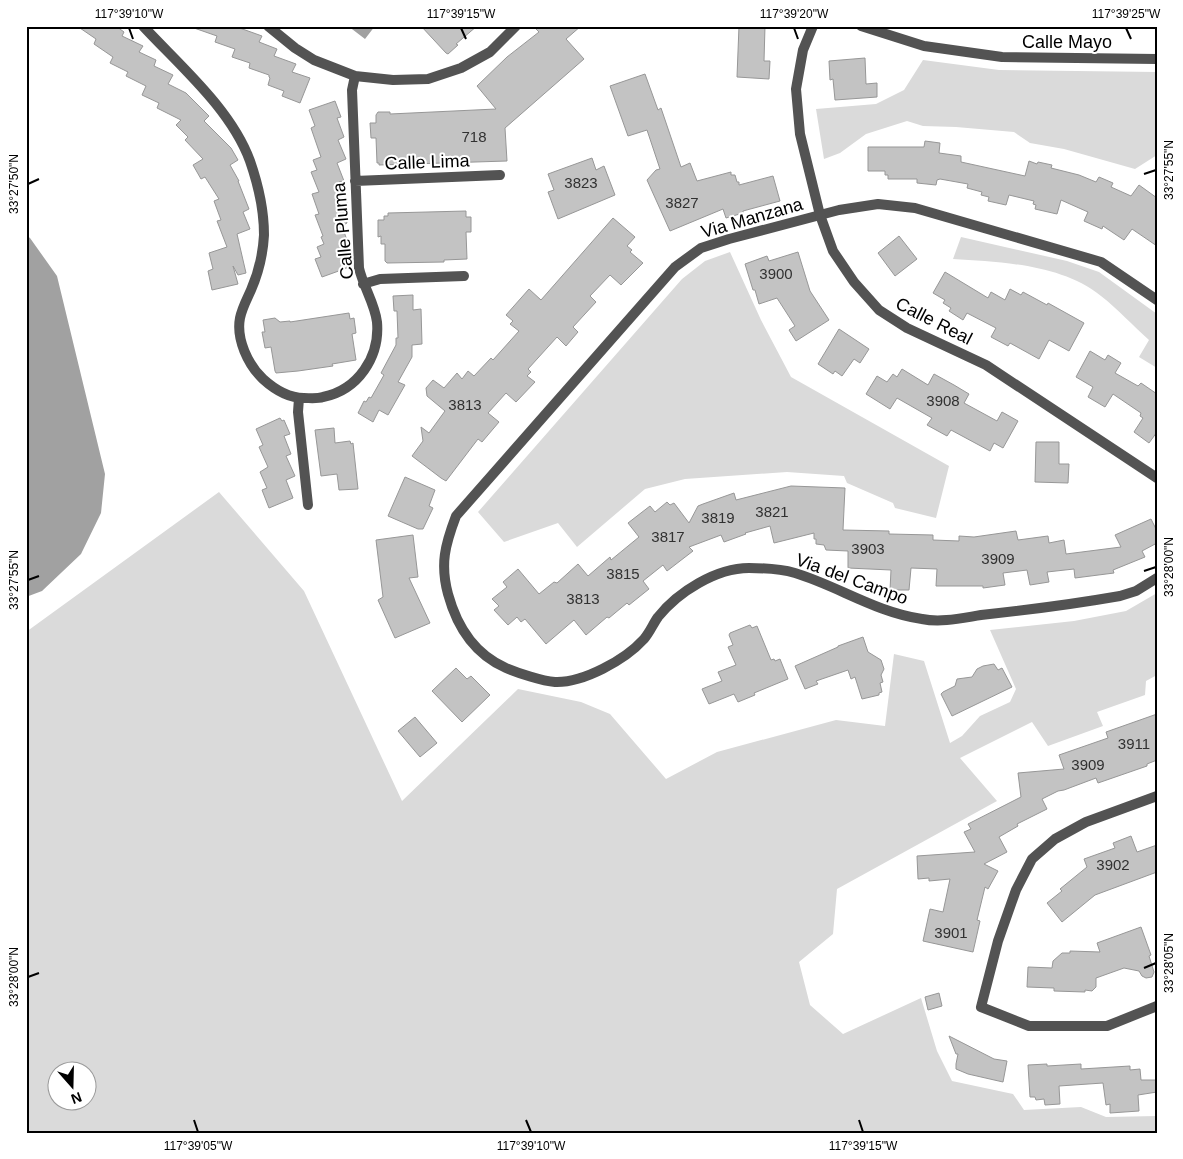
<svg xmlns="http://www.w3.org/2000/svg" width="1183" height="1159" viewBox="0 0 1183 1159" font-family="Helvetica,sans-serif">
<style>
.green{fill:#dadada;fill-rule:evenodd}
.water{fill:#a1a1a1}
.building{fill:#c3c3c3;stroke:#979797}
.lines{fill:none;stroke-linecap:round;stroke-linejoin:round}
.minor{stroke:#535353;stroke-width:10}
.tertiary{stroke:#535353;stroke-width:10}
.ticks{fill:none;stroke:#000;stroke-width:2}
.labels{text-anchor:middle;stroke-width:4;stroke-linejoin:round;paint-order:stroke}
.number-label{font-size:15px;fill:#313131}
.street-label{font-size:18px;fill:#000;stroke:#fff}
.neatline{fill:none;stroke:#000;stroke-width:2}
.ticks-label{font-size:12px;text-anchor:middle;fill:#000}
</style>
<rect width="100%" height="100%" fill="#fff"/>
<!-- green -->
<path class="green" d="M923 60 999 70 1157 72V155L1135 169 1064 149 1030 143 1014 132 956 127 923 126 907 121 866 134 840 153 824 159 816 109 876 104 904 90Z
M961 237 1067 261 1099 272 1157 314V368L1139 357 1149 340C1133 326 1118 309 1101 296 1061 264 1001 262 953 259Z
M730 252 761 320 791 377 949 466 936 518 895 508 893 503 847 483 844 476 787 472 685 479 645 489 577 547 558 523 504 542 478 512 682 279 705 261Z
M219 492 304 591 402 801 518 689 581 702 610 714 666 779 717 752 836 720 885 726 894 654 924 661 950 743 962 736 980 716 1010 702 1016 689 990 630 1074 621 1126 611 1157 593V675L1146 681 1145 695 1097 712 1103 726 1048 746 1032 722 960 758 997 801 837 889 833 934 799 962 810 1005 843 1034 921 998 937 1051 952 1081 1013 1094 1024 1110 1081 1107 1106 1117 1157 1116V1133H26V632ZM58 1072H88V1102H58Z"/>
<!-- water -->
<path class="water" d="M348 26H375L365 39Z
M26 235 30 238 57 276 105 474 101 513 81 554 42 591 26 597Z"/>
<!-- building -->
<path class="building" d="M77 26H116L124 32 122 36 143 46 139 52 156 60 154 66 173 75 168 84 186 93 209 116 204 121 231 148 238 160 230 165 239 181H238L249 209 243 212 250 229 237 234 246 273 238 275 233 266 238 284 212 290 208 271 213 269 209 253 227 247 217 221 221 220 214 201 219 199 205 177 201 179 193 165 203 159 185 140 188 137 176 125 181 120 157 108 159 103 142 95 146 86 126 76 128 72 110 63 113 57 94 44 96 39Z
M194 26H234L262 36 259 42 277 49 274 56 296 64 292 72 310 78 300 103 282 96 284 91 268 85 270 78 269 77V75L249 68 250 63 232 57 235 49 215 42 217 36 194 28Z
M421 26H477L456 44 458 45 448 54 446 53Z
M533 26H581L566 39 584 59 505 128 507 161 379 165V163H377L376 138H371L370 123H376V115L378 112H390V114L496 109 477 86 507 57 539 32Z
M739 26H765L764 61H770L769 79 737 77Z
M865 58 866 84 877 83V97L835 100 833 79 830 80 829 61Z
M645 74 658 110 661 108 681 167 690 163 697 181 731 172V175H735L737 182H739V185L773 176 780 201 743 211V213L726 218 723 209 670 231 647 180 656 170 660 169 647 130 628 136 610 86Z
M335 101 341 117 337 118 344 137 338 140 346 159 337 163 344 181 339 182 347 203 341 206 347 223 342 226 349 246 340 250 347 268 322 277 315 259 321 257 317 247 324 244 321 237 323 236 315 215 319 214 312 194 319 192 311 172 317 170 313 160 321 157 311 128 315 126 309 110Z
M925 141 940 143 939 153 961 156V162L1025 176 1029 161 1037 164 1038 162 1052 165 1051 168 1079 175 1096 182 1099 177 1113 183 1111 187 1131 196 1139 185 1157 198V246L1132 229 1124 240 1103 226 1102 229 1084 221 1088 212 1061 200 1057 214 1035 209 1036 205 1033 204 1034 201 1009 195 1006 205 988 201 989 197 981 195 982 192 967 188 968 184 940 179 937 180 936 185 917 183V179H888V175H885V171H868V147H924Z
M592 158 596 170 604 166 615 195 558 219 548 192 554 190 548 174Z
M466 211V217H471V232H466L467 259 444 260V262L387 263 385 261V244H381V236L378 237V220H384V216H388V213Z
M613 218 635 237 627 246 632 250 630 252 643 263 621 285 610 275 590 296 596 302 573 327 578 332 566 346 557 337 528 369 531 372 527 376 535 382 516 402 506 393 488 413 499 422 482 442 478 439 446 481 441 478 412 456 423 441 421 427 429 433 445 411 427 396 426 388 433 380 444 388 457 373 462 379 468 371 474 376 491 358 493 360 519 331 510 324 513 321 506 315 529 289 541 300Z
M899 236 917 259 895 276 878 253Z
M798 252 810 291 829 320 796 341 789 330 795 326 777 298 759 304 755 290H753L745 264 767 256 769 261Z
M945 272 988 298 991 292 1005 300 1010 289 1021 295 1023 292 1047 305 1048 303 1084 323 1069 351 1049 340 1039 359 1010 343 1008 346 991 337 996 328 967 313 963 320 949 311 951 308 943 303 945 300 933 293Z
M413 295V310L421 309 422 344 412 345V357L398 382 405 385 388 415 379 410 373 422 358 413 364 401 366 402 369 397 371 398 384 375 381 373 396 345V338H398L397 311H394L393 296Z
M349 313 350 319 354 318 356 333 352 334 356 360 332 364 333 366 298 371 276 373 275 371 271 347 265 348 262 332H265L263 320 275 318 280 322 290 321V322Z
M839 329 869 349 860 363 854 359 842 376 835 371 833 374 818 364Z
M1090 351 1105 360 1108 355 1121 363 1115 373 1138 386 1141 383 1157 394V432L1149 443 1134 432 1143 418 1140 416 1141 413 1113 394 1105 407 1088 397 1093 387 1076 377Z
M902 369 928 385 934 374 954 385 969 394 964 403 997 421 1002 412 1018 421 1003 448 994 443 990 451 951 430 947 436 927 425 932 418 897 398 890 409 866 394 877 376 887 382 893 374 897 377Z
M280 418 282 421 284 420 290 434 284 436 291 454 286 456 295 476 286 480 293 498 269 508 262 490 267 488 260 472 268 467 259 447 263 445 256 429Z
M334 428 335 443 350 441 351 444 353 443 358 489 339 490 337 474 321 476 315 430Z
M1036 442H1059V464H1069L1068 483 1035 482Z
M405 477 435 490 429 506 433 508 423 529H418L388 516Z
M791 486 845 488 843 530 889 531V534L933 535V540L959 541V536L974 537 1016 531 1018 540 1048 536 1049 543 1064 540 1066 554 1121 547 1115 535 1151 519 1157 531V543L1142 551 1145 557 1113 570 1114 573 1075 578 1074 569 1047 572 1049 582 1030 585 1027 570 1003 573 1005 585 983 588V586H936L937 569 911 568 909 590H890L891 570 848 568V551L826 550 824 545 816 544V539H814V533L774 543 770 526 745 533 746 534 724 542 721 535 689 547 693 551 667 571 663 565 643 581 649 589 629 605 627 603 609 618 607 617 586 635 574 620 546 644 525 619 521 622 517 617 508 625 494 610 499 606 492 599 507 587 503 582 518 569 539 594 554 582 557 583 578 564 588 576 610 557 611 560 639 537 628 523 650 506 655 512 667 502 670 505 674 503 689 523 698 506 703 504 734 493 736 500Z
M413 535 418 577 409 578 430 623 395 638 378 600 383 597 376 540Z
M750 625 752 628 757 626 771 660 774 659 775 661 780 659 788 679 754 693 755 695 738 702 734 694 709 704 702 689 722 681 718 672 736 665 728 647 733 645 729 635 730 633Z
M863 637 868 652 881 660 884 669 881 675 883 682 880 683 882 692 879 693V695L862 699 855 677 851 679 848 670 816 681 818 684 805 689 795 666 838 647V646Z
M994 664 998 670 1002 668 1012 687 952 716 941 694 943 692 955 686 957 679 972 677 977 669 983 666Z
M456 668 467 679 471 676 490 695 462 722 432 691Z
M1157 714V760L1147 764V766L1098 783 1096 778 1064 790 1058 791 1042 799 1047 809 1017 824 1018 826 999 837 1007 852 984 864 998 871 988 889 985 887 977 920 980 921 973 952 923 941 930 909 943 912 950 879 929 881V878L918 879 917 856 975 852 964 832 971 829 968 824 1021 797 1018 773 1064 769 1059 755 1108 738 1106 732Z
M415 717 437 743 420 757 398 731Z
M1131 836 1137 852 1157 845V872L1095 895 1062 922 1047 903 1062 891 1060 889 1087 867 1084 859 1115 848 1113 843Z
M1141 927 1151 955 1149 956 1154 972 1152 977 1146 978 1142 976 1139 971 1124 968 1096 978V987L1092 991 1085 990V992L1054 991V988L1027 987 1028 967 1052 968 1053 961 1062 953H1070V951L1100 952 1097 943Z
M939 993 942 1006 928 1010 925 997Z
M949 1036 994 1059 1007 1061 1003 1082 968 1074 956 1069V1064L958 1054H956Z
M1047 1064V1066L1081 1064V1069L1130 1066V1070L1140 1069 1141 1080H1157V1092L1138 1095 1139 1111 1110 1113V1104L1106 1105 1103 1083 1059 1086 1060 1104 1045 1105 1044 1099 1036 1100 1035 1097H1030L1028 1065Z"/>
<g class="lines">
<!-- minor -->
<path class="minor" d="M143 26C180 66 231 109 250 161 258 184 264 210 264 235 263 253 258 274 251 290 247 299 242 308 240 318 236 339 248 365 263 379 274 389 289 398 304 398 310 398 317 399 323 397 358 390 380 357 377 322 375 304 363 286 359 268L352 90 355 76
M268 26 295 48 314 60 355 76 393 80 428 79 461 68 490 52 516 26
M861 26 924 46 1002 57 1157 59
M355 181 500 175
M363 284 380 279 464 276
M1157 300 1101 262 915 208 878 204 839 210 729 239 701 248 675 267 456 516C445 545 440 564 448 594 457 627 474 654 506 668 518 673 542 681 555 682 583 683 625 660 644 639 650 632 653 624 658 617 678 592 716 568 749 568 763 568 781 569 795 573 838 586 875 612 922 619 941 623 962 618 981 615 1028 610 1074 604 1120 596L1136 591 1157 578
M299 398 298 412 308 505
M1157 796 1086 822 1055 839 1032 859 1016 890 998 941 981 1007 1029 1026H1107L1157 1006"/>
<!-- tertiary -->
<path class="tertiary" d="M813 26 803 50 796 89 800 134 820 215 833 251 854 282 879 310 907 328 986 365 1157 478"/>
</g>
<!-- ticks -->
<path class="ticks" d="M129 28 133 39M461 28 466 39M794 28 798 39M1126 28 1131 39M1144 174 1156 170M28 184 39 179M1144 571 1156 567M28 580 39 576M1144 968 1156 963M28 977 39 973M194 1120 198 1132M526 1120 531 1132M859 1120 863 1132"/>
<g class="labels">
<!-- number labels -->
<g class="number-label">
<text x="474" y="142">718</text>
<text x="581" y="188">3823</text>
<text x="682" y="208">3827</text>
<text x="776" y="279">3900</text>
<text x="943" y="406">3908</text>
<text x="465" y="410">3813</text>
<text x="772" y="517">3821</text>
<text x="718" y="523">3819</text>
<text x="668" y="542">3817</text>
<text x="868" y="554">3903</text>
<text x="998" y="564">3909</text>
<text x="623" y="579">3815</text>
<text x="583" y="604">3813</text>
<text x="1134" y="749">3911</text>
<text x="1088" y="770">3909</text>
<text x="1113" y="870">3902</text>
<text x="951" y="938">3901</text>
</g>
<!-- street labels -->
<g class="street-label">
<text x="1067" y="48">Calle Mayo</text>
<text transform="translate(427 162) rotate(-2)" y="6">Calle Lima</text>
<text transform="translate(752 218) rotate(-16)" y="6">Via Manzana</text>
<text transform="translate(343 231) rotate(-95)" y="6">Calle Pluma</text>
<text transform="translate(934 321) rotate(27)" y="6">Calle Real</text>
<text transform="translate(852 579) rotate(20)" y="6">Via del Campo</text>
</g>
</g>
<!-- border -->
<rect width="1183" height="1159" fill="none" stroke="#ffffff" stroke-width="55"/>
<!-- north arrow -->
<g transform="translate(72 1086) rotate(160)"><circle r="24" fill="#ffffff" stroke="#999999"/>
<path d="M0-4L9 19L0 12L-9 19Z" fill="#000000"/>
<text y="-8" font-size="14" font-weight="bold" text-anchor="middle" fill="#000000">N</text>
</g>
<rect x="28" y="28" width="1128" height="1104" class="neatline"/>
<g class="ticks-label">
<text x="129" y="18">117°39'10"W</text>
<text x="461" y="18">117°39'15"W</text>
<text x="794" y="18">117°39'20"W</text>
<text x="1126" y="18">117°39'25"W</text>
<text transform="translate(1169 170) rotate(-90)" y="4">33°27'55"N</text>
<text transform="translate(14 184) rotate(-90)" y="4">33°27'50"N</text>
<text transform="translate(1169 567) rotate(-90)" y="4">33°28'00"N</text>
<text transform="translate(14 580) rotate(-90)" y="4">33°27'55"N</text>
<text transform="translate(1169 963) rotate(-90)" y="4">33°28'05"N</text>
<text transform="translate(14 977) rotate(-90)" y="4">33°28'00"N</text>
<text x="198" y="1150">117°39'05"W</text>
<text x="531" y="1150">117°39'10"W</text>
<text x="863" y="1150">117°39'15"W</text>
</g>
</svg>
